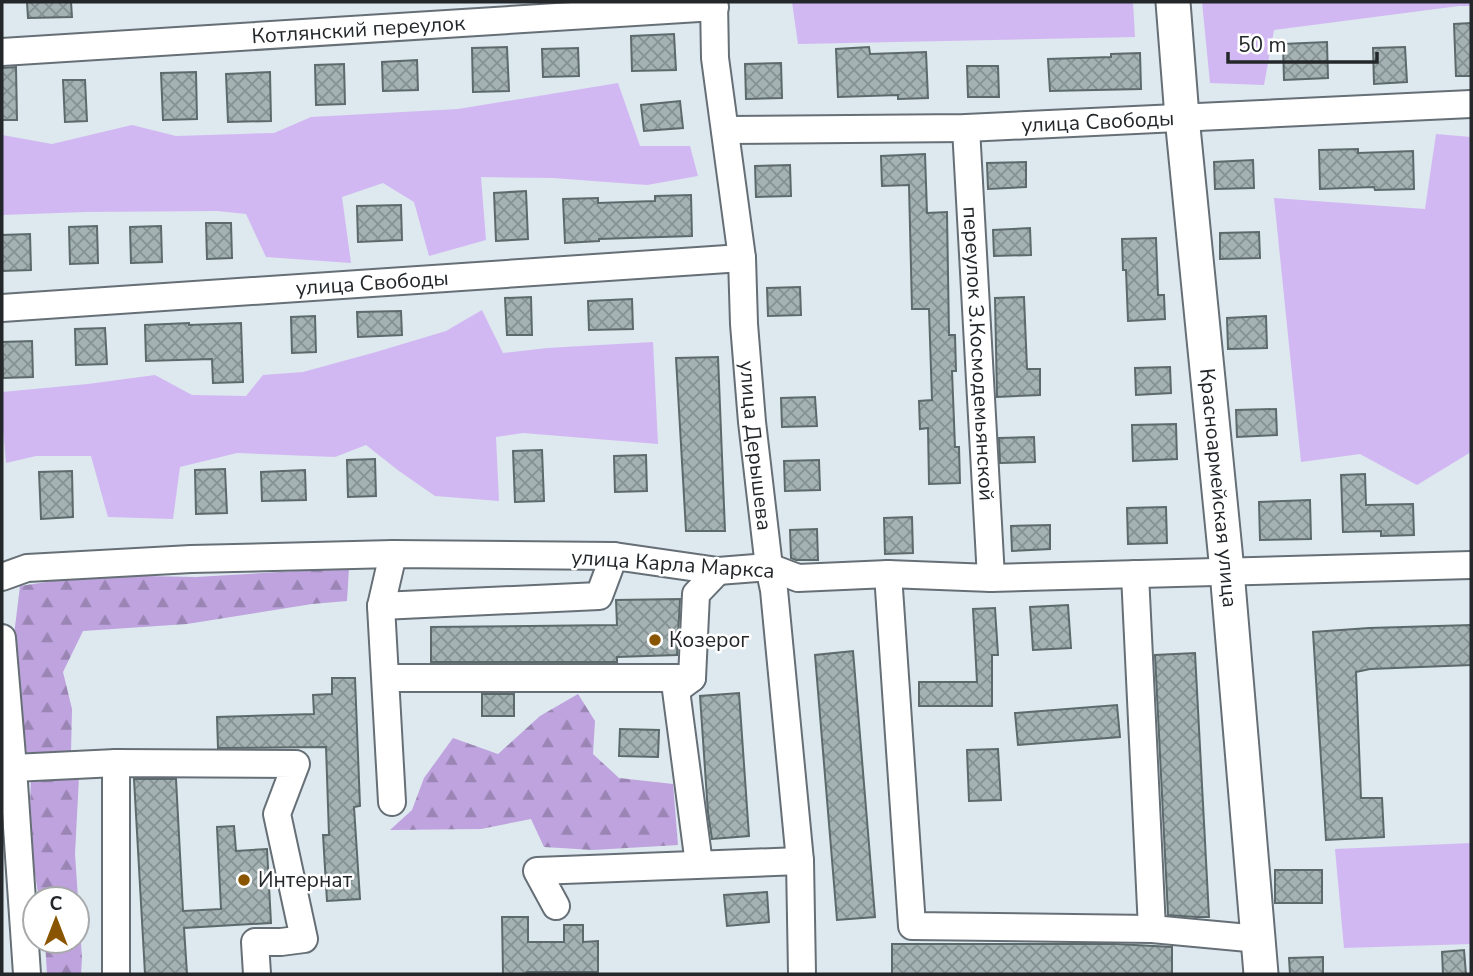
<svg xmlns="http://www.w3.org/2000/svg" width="1473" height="976" viewBox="0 0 1473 976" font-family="'Nunito Sans',sans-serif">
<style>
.forest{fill:url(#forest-firs)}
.green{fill:#d2b8f2}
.building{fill:url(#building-cross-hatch);stroke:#5d6a6b;stroke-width:2}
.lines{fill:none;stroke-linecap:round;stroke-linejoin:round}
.minor-casing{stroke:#666f76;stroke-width:30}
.major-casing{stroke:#666f76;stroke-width:37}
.minor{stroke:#fff;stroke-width:26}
.major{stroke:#fff;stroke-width:33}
.poi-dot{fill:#895500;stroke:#fff;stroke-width:2.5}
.labels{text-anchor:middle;stroke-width:5;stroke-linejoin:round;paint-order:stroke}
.street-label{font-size:21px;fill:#23272a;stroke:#fff}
.poi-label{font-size:21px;fill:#23272a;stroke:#fff;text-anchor:start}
</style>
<defs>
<pattern id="forest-firs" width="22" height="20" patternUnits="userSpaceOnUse" patternTransform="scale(1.75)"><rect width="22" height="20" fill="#bea3de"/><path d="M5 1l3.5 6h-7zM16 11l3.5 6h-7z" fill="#9a85b4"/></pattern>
<pattern id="building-cross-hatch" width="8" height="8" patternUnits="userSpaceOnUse" patternTransform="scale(1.75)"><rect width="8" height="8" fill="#a4b2b3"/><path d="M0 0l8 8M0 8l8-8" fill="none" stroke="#859192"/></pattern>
</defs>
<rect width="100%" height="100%" fill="#dde8ef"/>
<!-- forest -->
<path class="forest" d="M349 568 347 601 312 604 187 624 83 631 63 672 72 709 71 753 27 756 14 635 20 586 94 575 196 577Z
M578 694 595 721 593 754 619 778 673 784 678 845 593 850 544 847 531 819 481 829 390 830 412 810 424 778 453 738 498 754 540 716Z
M31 776 79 777 75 854 82 958 81 974H47L45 941H77V899H39L29 837Z"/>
<!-- green -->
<path class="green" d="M792 2H1133L1135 37 798 44Z
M1202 2H1471V6H1459L1274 30 1264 85 1210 83Z
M618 83 640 146H690L698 176 647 185 553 178 481 177 486 240 429 256 414 202 383 183 342 197 351 263 266 257 246 214 217 211 85 212 2 215V135L52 144 132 125 176 136 274 133 311 117 458 109Z
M1436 134 1471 137V452L1417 485 1360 454 1301 462 1274 198 1425 209Z
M482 310 503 353 547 348 653 342 658 444 523 433 496 437 499 501 435 496 399 471 366 445 335 457 237 453 180 467 173 519 108 517 91 456H36L6 463 2 416V392L88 384 155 375 192 395 246 396 263 375 303 372 376 352 446 331Z
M1471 843V944L1344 948 1335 849Z"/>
<!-- building -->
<path class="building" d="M27 2H71L72 17 28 18Z
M1471 23V76H1456L1454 24Z
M674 34 676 70 632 71 631 36Z
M1327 42 1328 78 1284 80 1283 44Z
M507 47 509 91 473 92 472 48Z
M869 47 870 54 926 52 928 98 898 99V95L838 97 836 49Z
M1405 47 1407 82 1374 84 1373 48Z
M578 48 579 76 543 77 542 49Z
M1140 53 1141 89 1050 91 1048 59 1111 57V54Z
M417 60 418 90 383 91 382 62Z
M781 63 782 98 746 99 745 64Z
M344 64 345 104 316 105 315 65Z
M967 66H998L999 97H968Z
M16 67 17 120H2V68Z
M196 72 197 119 163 120 161 73Z
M270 72 271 121 228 122 226 74Z
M63 80H85L87 121 65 122Z
M680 101 683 128 644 131 641 105Z
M1358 149V153L1413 151 1414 189 1375 190 1374 187 1320 189 1319 150Z
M925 154 927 213 947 212 949 335H955L956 371H952L955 447H959L960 483 929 484 928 428 920 429 919 401 932 400 929 309H912L909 185 882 186 881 156Z
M1253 160 1254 188 1215 189 1214 162Z
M1026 162V187L988 189 987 163Z
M790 165 791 196 756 197 755 166Z
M526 191 528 239 496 241 494 193Z
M691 195 692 236 599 239V241L565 243 563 199 598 198V203L655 201V196Z
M401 205 402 240 358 242 357 206Z
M206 223H231L232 258 207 259Z
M97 226 98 263 70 264 69 227Z
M161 226 162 262 131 263 130 227Z
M1030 228 1031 255 994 256 993 230Z
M1259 232 1260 258 1220 259V233Z
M30 234 31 270 2 271V235Z
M1156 238 1158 295H1164L1165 319 1128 321 1126 270H1123L1122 239Z
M800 287 801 315 768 316 767 288Z
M531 297 532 335H507L505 298Z
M1024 297 1027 369H1040V395L997 397 995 298Z
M632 299 633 329 589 330 588 301Z
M401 311 402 335 358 337 357 312Z
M315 316 316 352 292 353 291 317Z
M1266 316 1267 348 1228 349 1227 318Z
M189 323V325L241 323 243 382 213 383 212 359 146 361 145 325Z
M105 328 107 364 76 365 75 329Z
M32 341 33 377 3 378 2 342Z
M718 357 725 531H686L676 358Z
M1170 367 1171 393 1136 395 1135 368Z
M815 397 817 426 782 427 781 398Z
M1276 409 1277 435 1237 437 1236 410Z
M1176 424 1177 459 1133 461 1132 425Z
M1034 437 1035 462 1000 463 999 438Z
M542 450 544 501 515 502 513 451Z
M646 455 647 491 615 492 614 456Z
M375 459 376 496 348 497 347 460Z
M819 460 820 490 785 491 784 461Z
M225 469 227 513 196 514 195 470Z
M305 470 306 500 262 501 261 472Z
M72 471 73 517 41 519 39 472Z
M1365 474 1366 505 1413 504 1414 535 1381 536V531L1343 532 1341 475Z
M1310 500 1311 539 1260 540 1259 502Z
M1166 507 1167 543 1128 544 1127 508Z
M912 517 913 553 885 554 884 518Z
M1050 525V549L1012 551 1011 526Z
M817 529 818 560H796L791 558 790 530Z
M680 599 677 655 617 657V662H431V627L617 625 616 600Z
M1068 605 1071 648 1033 650 1030 607Z
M995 608 998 655H992V706H919V682H977L973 609Z
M1471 625V665L1370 669 1356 672 1361 798H1382L1384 837 1326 840 1313 632 1369 628Z
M853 651 875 917 837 920 815 655Z
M1195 653 1209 917H1196L1168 915 1155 655Z
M332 678H355L360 806 354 807 360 899 327 901 323 835H329L326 747 218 748 217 717 314 714 313 695 332 694Z
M739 693 749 836 712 839 708 813 700 696Z
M482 694H514V716H482Z
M1117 705 1120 737 1018 745 1015 713Z
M620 729 659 730 658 757 619 756Z
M998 749 1001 800 969 801 967 750Z
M134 779H176L183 911 221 909 217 827 234 826 236 851 267 849 271 923 184 928 187 974H145Z
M1275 870H1322V903H1275Z
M767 892 769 922 727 926 724 895Z
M502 917H528V942H564V925H583V942L598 941V972H527V974H503Z
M892 944H1116L1172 947V974H892Z
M1464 950 1466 974H1443L1442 952Z
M1323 957V974H1290L1289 958Z"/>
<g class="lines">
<!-- minor casing -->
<g class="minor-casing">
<g id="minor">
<path id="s1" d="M714 2 715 58 742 258 744 324 752 422 769 567 774 590 800 861 802 974"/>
<path id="s2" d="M2 52 715 7"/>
<path id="s3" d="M966 128 991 578"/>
<path id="s4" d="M725 130 966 128 1471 104"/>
<path id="s5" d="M2 308 742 258"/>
<path d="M393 554 381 606 599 596 614 556"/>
<path d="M888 574 912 926 1152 929 1259 939"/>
<path d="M1135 574 1152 929"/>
<path d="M2 577 27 568 191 559 393 554 614 556 718 571 769 567 798 578 888 574 991 578 1471 565"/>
<path d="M381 606 392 802"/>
<path d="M2 638 13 768 27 974"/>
<path d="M386 678H692"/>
<path d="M116 763V974"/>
<path d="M13 768 116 763 296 764 277 814 304 939 281 942H255L257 974"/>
<path d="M699 864 676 690 692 678 696 594 718 571"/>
<path d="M556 906 537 871 800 861"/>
</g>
</g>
<!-- major casing -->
<g class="major-casing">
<g id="major">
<path id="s6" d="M1173 2 1182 117 1227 571 1261 974"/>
</g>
</g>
<!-- minor -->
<use href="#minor" class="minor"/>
<!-- major -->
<use href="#major" class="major"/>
</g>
<!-- markers -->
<g class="poi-dot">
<circle cx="655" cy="640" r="7"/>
<circle cx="244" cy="880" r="7"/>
</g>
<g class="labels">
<!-- street labels -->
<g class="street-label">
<text dy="7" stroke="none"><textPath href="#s2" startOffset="357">Котлянский переулок</textPath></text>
<text dy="7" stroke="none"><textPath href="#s4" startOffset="373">улица Свободы</textPath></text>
<text dy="7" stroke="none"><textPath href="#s5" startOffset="371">улица Свободы</textPath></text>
<text dy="7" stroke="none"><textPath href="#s3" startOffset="226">переулок З.Космодемьянской</textPath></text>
<text dy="7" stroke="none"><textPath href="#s1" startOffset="446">улица Дерышева</textPath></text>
<text dy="7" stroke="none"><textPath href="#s6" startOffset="488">Красноармейская улица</textPath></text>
<text transform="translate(673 564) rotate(4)" y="7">улица Карла Маркса</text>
</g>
<!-- poi labels -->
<g class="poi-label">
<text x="669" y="647">Козерог</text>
<text x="258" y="887">Интернат</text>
</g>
</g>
<!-- border -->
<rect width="1473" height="976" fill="none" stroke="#23272a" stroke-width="7"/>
<!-- north arrow -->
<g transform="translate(56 920)"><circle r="33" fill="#ffffff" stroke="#a7a9aa" stroke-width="2"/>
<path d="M0-5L12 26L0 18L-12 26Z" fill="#895500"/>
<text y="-10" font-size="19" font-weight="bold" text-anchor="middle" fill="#23272a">С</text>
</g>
<!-- scale -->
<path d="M1228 52v10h149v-10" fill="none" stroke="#23272a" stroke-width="3.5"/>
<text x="1238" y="52" font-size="21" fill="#23272a" stroke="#ffffff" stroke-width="5" paint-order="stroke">50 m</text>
</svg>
